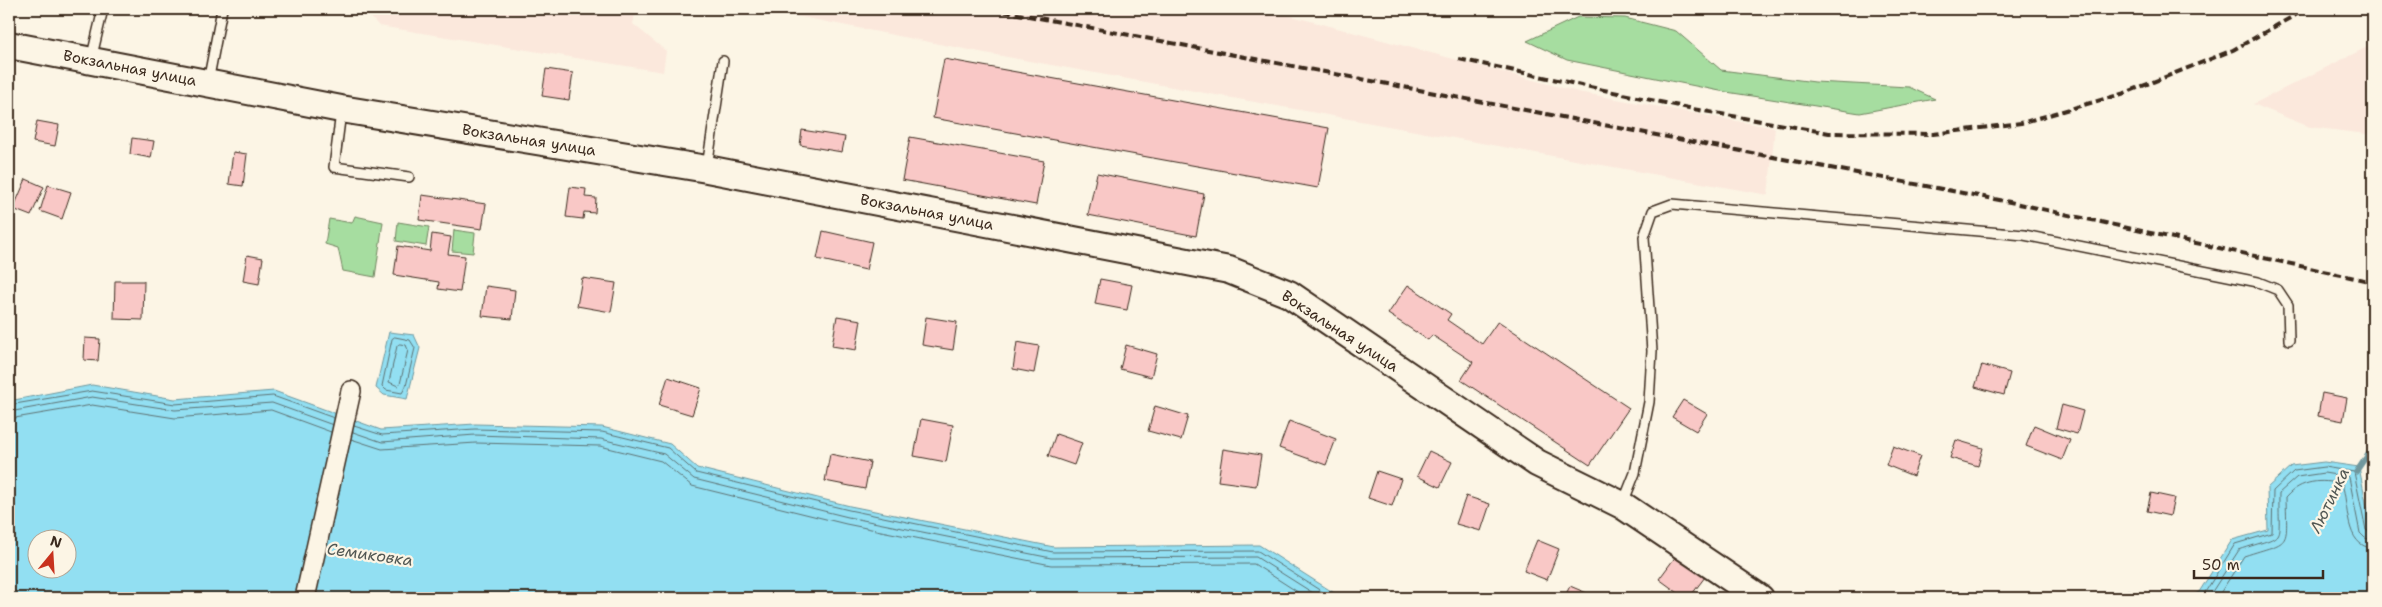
<svg xmlns="http://www.w3.org/2000/svg" width="2382" height="607" viewBox="0 0 2382 607" font-family="'Shantell Sans',sans-serif">
<style>
.built{fill:#fbe8dc}
.green{fill:#a6dda0;stroke:#70845f}
.water{fill:#92dff2;stroke:#6f979d;fill-rule:evenodd}
.lines{fill:none;stroke-linecap:round;stroke-linejoin:round}
.shore{stroke:#5e7273;stroke-width:1}
.stream{stroke:#6f979d;stroke-width:5}
.building{fill:#f9c8c6;stroke:#3b2a1e}
.lane-casing{stroke:#3b2a1e;stroke-width:12}
.street-casing{stroke:#3b2a1e;stroke-width:22}
.secondary-casing{stroke:#3b2a1e;stroke-width:30}
.lane{stroke:#fcf5e5;stroke-width:9}
.street{stroke:#fcf5e5;stroke-width:19}
.secondary{stroke:#fcf5e5;stroke-width:26}
.rail{stroke:#3b2a1e;stroke-width:4;stroke-dasharray:8 4;stroke-linecap:butt}
.labels{text-anchor:middle;stroke-width:4.5;stroke-linejoin:round;paint-order:stroke}
.street-label{font-size:15px;fill:#3b2a1e;stroke:#fcf5e5}
.water-label{font-size:16px;font-style:italic;fill:#515753;stroke:#fcf5e5}
</style>
<rect width="100%" height="100%" fill="#fcf5e5"/>
<filter id="ink" filterUnits="userSpaceOnUse"><feTurbulence type="fractalNoise" baseFrequency=".02" numOctaves="2"/><feDisplacementMap in="SourceGraphic" scale="10" xChannelSelector="R" yChannelSelector="G"/><feConvolveMatrix kernelMatrix="1 2 1 2 8 2 1 2 1" color-interpolation-filters="sRGB"/></filter>
<g filter="url(#ink)">
<!-- built -->
<path class="built" d="M363 9H636L633 24 666 51 663 72 379 26Z
M761 9H1265L1578 92 1775 128 1768 195 985 53Z
M2373 44V135L2310 127 2253 104Z"/>
<!-- green -->
<path class="green" d="M1578 17 1625 18 1676 31 1721 70 1815 82 1909 87 1935 99 1860 113 1720 91 1567 60 1527 41Z
M355 216 383 222 375 277 343 271 338 248 325 244 329 219 352 223Z
M398 222 429 227 426 246 396 241Z
M454 230 475 233 473 253 452 251Z"/>
<!-- water -->
<path class="water" d="M389 332 414 335 420 348 407 399 384 395 376 388Z
M92 385 175 399 274 391 381 430 475 424 602 427 670 444 697 468 850 506 1054 547 1259 545 1342 598H9V401ZM38 540H68V570H38Z
M2324 462 2359 467 2373 538V598H2187L2199 592 2232 540 2268 530 2267 488 2291 466Z
M2128 590 2157 598H2112Z"/>
<g class="lines">
<!-- shore -->
<path class="shore" d="M395 337 410 340 415 348 406 386 402 393 386 390 382 386 392 339Z
M400 344 406 345 408 350 400 384 398 386 389 382 397 346Z
M9 405 92 391 175 404 273 396 334 418
M9 412 92 397 175 410 272 403 333 425
M9 419 92 405 175 418 271 410 331 432
M354 426 382 435 475 429 602 432 668 448 696 473 849 510 1053 552 1258 551 1332 598
M353 432 382 442 475 435 601 439 664 454 694 479 848 517 1051 558 1256 557 1321 598
M351 439 382 449 476 443 600 446 661 461 692 486 846 524 1051 565 1254 564 1307 598
M2198 598 2204 594 2235 544 2272 533 2273 491 2294 471 2324 467 2354 472 2366 530 2373 534
M2208 598 2239 550C2288 533 2278 546 2279 493L2297 477 2324 473 2349 477 2360 533 2365 538 2373 540
M2217 598 2244 556C2292 540 2287 550 2286 497 2301 480 2321 479 2342 484 2349 504 2344 547 2373 548"/>
<!-- stream -->
<path class="stream" d="M2356 472 2373 447"/>
</g>
<!-- building -->
<path class="building" d="M944 59 1329 128 1318 188 933 118Z
M546 69 573 73 569 100 542 96Z
M37 121 59 125 55 146 33 142Z
M802 130 845 137 842 152 800 145Z
M910 137 1044 161 1036 205 902 180Z
M132 138 154 141 151 158 130 154Z
M233 152 247 154 243 186 229 184Z
M1097 173 1204 194 1196 236 1088 215Z
M26 179 44 187 31 216 13 209Z
M48 185 71 192 62 219 40 211Z
M570 187 586 189 585 197 596 198 595 213 584 212 583 219 566 217Z
M422 195 486 204 482 229 419 220Z
M823 231 872 242 866 270 817 259Z
M432 234 451 237 448 254 465 256 460 292 438 289 439 282 394 275 398 246 430 251Z
M247 255 263 258 259 284 243 281Z
M582 278 616 283 611 312 577 306Z
M1100 279 1132 285 1127 310 1095 304Z
M115 281H144L143 320 114 319Z
M1408 285 1451 314 1447 320 1482 344 1498 321 1629 408 1590 465 1461 380 1473 362 1432 335 1428 340 1388 314Z
M486 286 515 290 512 319 482 316Z
M837 316 861 320 856 350 832 346Z
M926 317 957 322 953 350 922 345Z
M85 338 100 339 98 361 84 360Z
M1017 342 1039 346 1034 373 1013 369Z
M1126 345 1157 354 1151 377 1120 369Z
M1982 365 2010 373 2004 395 1975 387Z
M668 377 701 388 692 415 659 405Z
M2322 393 2347 398 2343 421 2318 416Z
M1683 400 1707 414 1696 431 1672 417Z
M2062 405 2083 411 2077 434 2056 428Z
M1155 406 1188 416 1181 440 1148 431Z
M921 419 953 425 946 462 914 456Z
M1289 421 1336 439 1326 465 1279 448Z
M2034 425 2070 440 2062 460 2026 446Z
M1056 434 1082 443 1074 465 1048 456Z
M1956 440 1983 448 1978 466 1950 458Z
M1893 446 1920 456 1913 476 1886 465Z
M1223 449 1261 455 1256 486 1218 481Z
M1429 451 1452 462 1440 487 1417 476Z
M830 454 870 462 865 489 825 481Z
M1377 471 1401 479 1392 506 1368 498Z
M2151 493 2174 498 2170 516 2147 511Z
M1466 496 1490 504 1481 531 1456 524Z
M1537 540 1559 549 1547 580 1524 571Z
M1676 556 1705 577 1689 598H1685L1659 579Z
M1570 586 1596 597 1595 598H1564Z"/>
<g class="lines">
<!-- lane casing -->
<g class="lane-casing">
<path id="lane" d="M91 60 103 9
M208 82 222 9
M341 112 334 167 409 177
M707 167 723 61
M1623 503 1635 473 1649 402 1652 351 1644 237 1653 211 1672 204 2024 235 2258 282 2278 290 2288 305 2289 340"/>
</g>
<!-- street casing -->
<g class="street-casing">
<path id="street" d="M305 598 351 391"/>
</g>
<!-- secondary casing -->
<g class="secondary-casing">
<path id="secondary" d="M9 45 341 109 707 169 1229 270 1289 294 1537 463 1622 505 1760 598"/>
</g>
<!-- lane -->
<use href="#lane" class="lane"/>
<!-- street -->
<use href="#street" class="street"/>
<!-- secondary -->
<use href="#secondary" class="secondary"/>
<!-- rail -->
<path class="rail" d="M992 9 2010 202 2373 282
M1459 59 1693 109 1829 133 1933 134 2021 123 2125 93 2233 50 2306 9"/>
</g>
</g>
<g class="labels">
<!-- street labels -->
<g class="street-label">
<text transform="translate(130 68) rotate(11)" y="5">Вокзальная улица</text>
<text transform="translate(529 140) rotate(9)" y="5">Вокзальная улица</text>
<text transform="translate(927 212) rotate(11)" y="5">Вокзальная улица</text>
<text transform="translate(1340 331) rotate(33)" y="5">Вокзальная улица</text>
</g>
<!-- water labels -->
<g class="water-label">
<text transform="translate(2329 500) rotate(-64)" y="6">Лютинка</text>
<text transform="translate(370 554) rotate(8)" y="6">Семиковка</text>
</g>
</g>
<!-- margin -->
<rect width="2382" height="607" fill="none" stroke="#fcf5e5" stroke-width="30"/>
<rect x="15" y="15" width="2352" height="577" fill="none" stroke="#3b2a1e" stroke-width="2" filter="url(#ink)"/>
<!-- north arrow -->
<g transform="translate(52 554) rotate(18)"><circle r="24" fill="#fcf5e5" stroke="#afa495"/>
<path d="M0-4L9 19L0 12L-9 19Z" fill="#c8321e"/>
<text y="-8" font-size="14" font-weight="bold" text-anchor="middle" fill="#3b2a1e">N</text>
</g>
<!-- scale -->
<path d="M2194 570v8h129v-8" fill="none" stroke="#3b2a1e" stroke-width="2.5"/>
<text x="2202" y="570" font-size="15" fill="#3b2a1e" stroke="#fcf5e5" stroke-width="4" paint-order="stroke">50 m</text>
</svg>
